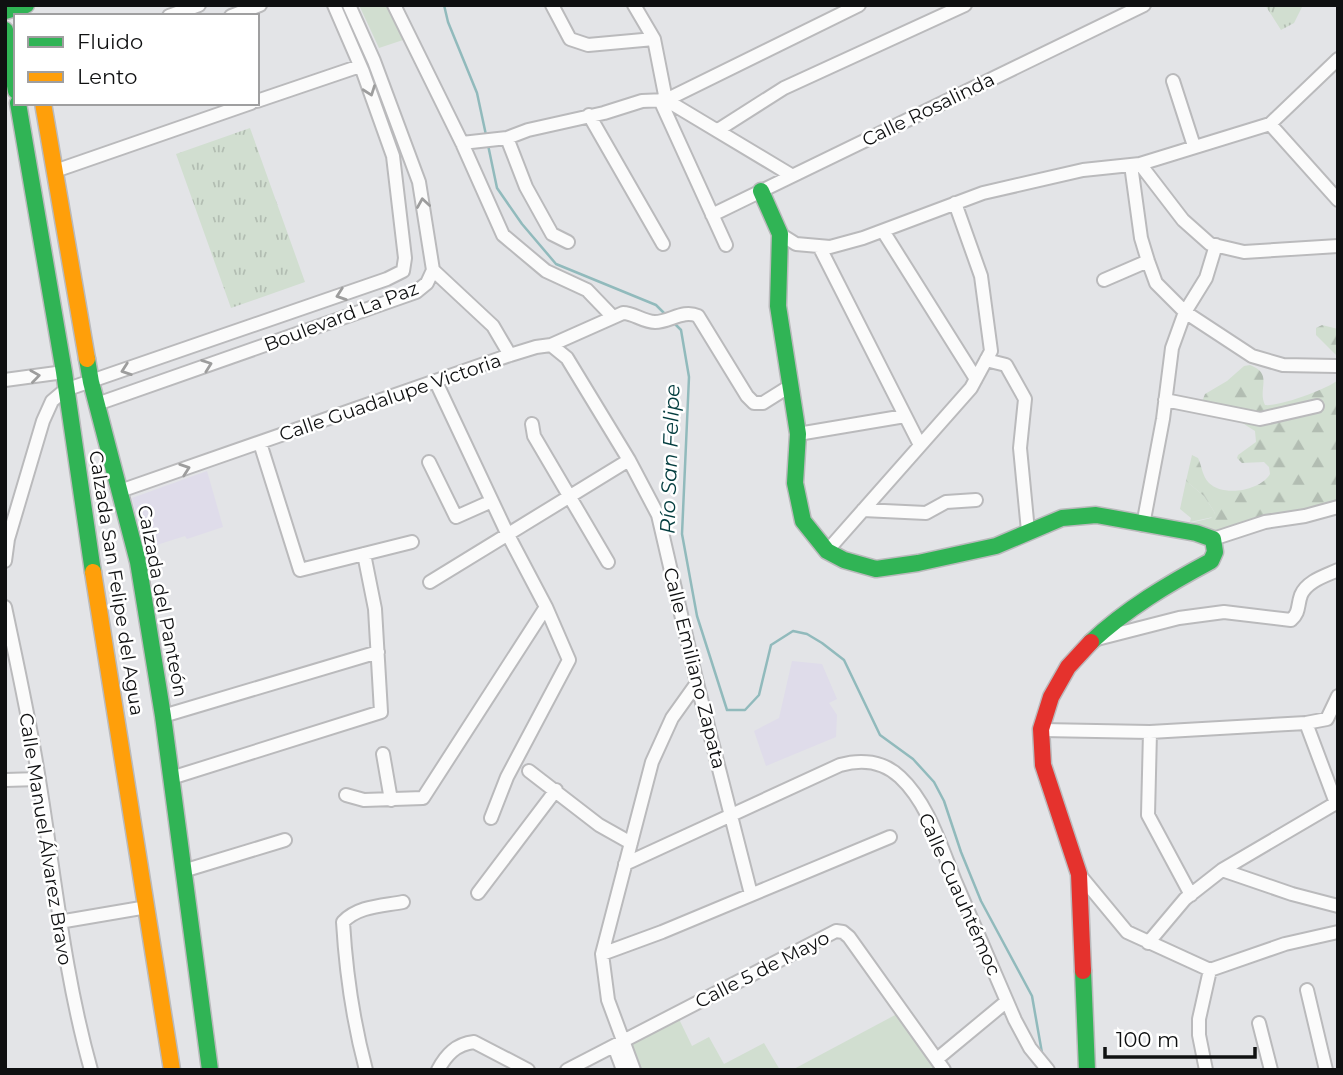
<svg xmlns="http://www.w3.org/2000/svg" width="1343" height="1075" viewBox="0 0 1343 1075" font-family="Montserrat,sans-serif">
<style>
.education{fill:#dfdcea}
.grass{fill:#d1ded0}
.forest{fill:url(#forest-firs)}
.park{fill:url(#park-tufts)}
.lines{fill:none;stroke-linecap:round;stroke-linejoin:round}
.stream{stroke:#91babc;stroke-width:2.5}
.street-casing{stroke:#bababc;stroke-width:16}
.fast-casing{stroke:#bababc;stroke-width:19}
.slow-casing{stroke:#bababc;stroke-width:19}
.jam-casing{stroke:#bababc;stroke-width:19}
.street{stroke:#fbfbfb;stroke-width:12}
.fast{stroke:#30b455;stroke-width:16}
.slow{stroke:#ff9f0a;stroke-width:16}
.jam{stroke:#e5322d;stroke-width:16}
.oneway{stroke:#9d9d9d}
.labels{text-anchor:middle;stroke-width:5;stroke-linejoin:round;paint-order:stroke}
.street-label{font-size:19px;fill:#0f1011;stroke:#fff}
.water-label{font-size:21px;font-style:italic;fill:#033d3f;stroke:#fff}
</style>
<defs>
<pattern id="forest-firs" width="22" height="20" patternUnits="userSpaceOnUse" patternTransform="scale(1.75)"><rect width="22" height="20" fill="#d1ded0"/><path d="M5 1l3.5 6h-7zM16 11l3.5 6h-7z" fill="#b2bdb2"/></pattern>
<pattern id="park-tufts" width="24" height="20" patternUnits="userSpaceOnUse" patternTransform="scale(1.75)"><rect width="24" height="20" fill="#d1ded0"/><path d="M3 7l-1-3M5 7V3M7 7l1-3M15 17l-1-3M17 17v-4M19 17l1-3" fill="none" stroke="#b2bdb2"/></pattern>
</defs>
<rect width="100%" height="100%" fill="#e3e4e7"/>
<!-- education -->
<path class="education" d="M207 471 223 527 187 539 185 536 144 549 132 498Z
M792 661 822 664 837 699 829 703 837 715 836 737 766 766 754 731 779 718Z"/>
<!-- grass -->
<path class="grass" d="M359 5H389L406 39 379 48Z
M1186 481 1204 496 1215 513 1213 517 1190 522 1191 518 1180 509Z
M897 1014 936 1070H792Z
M678 1017 692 1046 709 1037 724 1064 764 1043 780 1070H640L629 1042Z"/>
<!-- forest -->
<path class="forest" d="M1322 325 1338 329V357L1316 335V328Z
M1250 365C1274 374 1257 389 1265 405 1278 407 1328 389 1338 380V501L1328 509 1204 535 1186 524 1211 518 1215 513 1204 496 1186 481 1192 455 1198 458C1202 466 1202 476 1209 483 1223 497 1260 491 1270 474L1269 467 1264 462 1242 463 1237 458 1238 455 1256 442 1255 431 1236 419 1201 404 1205 394 1227 381 1244 366Z"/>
<!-- park -->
<path class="park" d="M1265 5H1303L1294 23 1281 30Z
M250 128 305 282 231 308 176 154Z"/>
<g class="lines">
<!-- stream -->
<path class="stream" d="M444 5 448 22 477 93 486 135
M488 145 497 188 522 224 556 264 656 305 666 315
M673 322 681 330 689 377 682 534 697 616 727 710H745L759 695 771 645 793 631 807 634 822 643 844 660 880 735 913 759 934 782 944 801 961 852 981 901 1032 996 1042 1053"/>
<!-- street casing -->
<g class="street-casing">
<path id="street" d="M394 5 462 143 503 235 546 271 587 290 613 317
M552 5 570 39 588 45 654 39
M634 5 654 39 666 100 791 175
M169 16 199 5
M231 16 260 5
M1173 81 1194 146
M660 100 726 245
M257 101 360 66
M589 115 663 244
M1270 124 1338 200
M718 130 784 88 965 5
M507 138 526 187 552 234 568 242
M462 143 507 138 528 130 604 113 642 101 666 100 859 5
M1140 164 1183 220 1210 244 1244 252 1338 246
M1131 165 1141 238 1148 261 1156 283 1185 312 1252 356 1283 365 1336 366
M55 171 251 103
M712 215 1144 5
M883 231 976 379
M780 234 796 244 830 247 863 238 983 193 1083 170 1140 164 1270 124 1338 59
M819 246 920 445
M433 270 493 326 510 355
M1104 280 1148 261
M551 345 567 358 629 460 658 515 697 683 751 894
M986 360 1006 365 1025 399 1020 448 1028 531
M5 380 64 372
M436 382 507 533 546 607 569 660 507 777 491 818
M1165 400 1260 419 1317 406
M97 404 416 292 427 283 433 270 419 182 374 61 349 5
M532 424 534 436 608 562
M798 434 905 416
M260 443 300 570 412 542
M429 462 456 517 492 501
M120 491 510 355 536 347 551 345 623 313C634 313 643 322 655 322 670 322 683 309 698 316L747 396 754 403H763L790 386
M863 510 926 513 946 502 976 500
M1143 525 1163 419 1172 348 1185 312 1206 278 1216 245
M1213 539 1265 522 1305 516 1338 507
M827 551 971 388 991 351 981 276 955 203
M5 561 8 539 43 421 52 401 65 390 387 279 403 271 405 258 393 156 363 72 334 5
M430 582 629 460
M5 607C17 664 30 722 39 780 55 878 64 974 91 1070
M1097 639 1179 618 1224 612 1291 620C1300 612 1297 606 1301 595 1307 581 1325 576 1338 570
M163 716 378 652
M1306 723 1336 803
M1042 730 1150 732 1306 723 1327 719 1338 696
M1150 732 1148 815 1191 895
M383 754 391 800
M529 771 599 825 631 843
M171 778 381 712 375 609 364 554
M5 780 39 779
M346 795 364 800 423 798 546 607
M625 864 840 765C861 759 883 761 900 777 928 803 941 847 955 881 975 928 995 974 1015 1020L1030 1048 1048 1070
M1222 870 1292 894 1338 906
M183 871 285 840
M1079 874 1127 932 1210 970
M478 893 556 790
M59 922 147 907
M1148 943 1185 899 1222 870 1336 803
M602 954 662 932 890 837
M1210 970 1285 944 1338 932
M1307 990 1326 1070
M1259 1023 1271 1070
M614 1046 623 1070
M937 1059 1007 1001
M366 1070C353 1021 346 973 343 922 358 906 382 906 403 902
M438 1070C446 1055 456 1044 474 1042L528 1070
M567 1070 836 931 843 932 849 937 944 1070
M634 1070 608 1000 602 954 652 762 672 718 697 683
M1206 1070 1199 1035V1019L1210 970"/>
</g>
<!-- fast casing -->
<g class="fast-casing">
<path id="fast" d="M5 11 26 5
M5 30 16 91
M18 103 64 372 93 572
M761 191 780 234 778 306 798 434 795 483 803 521 827 551 844 560 876 569 918 563 996 546 1062 518 1096 515 1196 533 1213 539 1215 552 1211 561C1168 584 1126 609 1091 642
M87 359 91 382 138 562 163 716 210 1070
M1083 971 1087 1070"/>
</g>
<!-- slow casing -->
<g class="slow-casing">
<path id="slow" d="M43 103 87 359
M93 572 172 1070"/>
</g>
<!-- jam casing -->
<g class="jam-casing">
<path id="jam" d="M1083 971 1079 874 1043 765 1041 729 1051 697 1068 667 1091 642"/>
</g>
<!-- street -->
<use href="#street" class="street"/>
<!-- fast -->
<use href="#fast" class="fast"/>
<!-- slow -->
<use href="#slow" class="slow"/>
<!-- jam -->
<use href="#jam" class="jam"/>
</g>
<!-- one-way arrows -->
<defs><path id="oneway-chevron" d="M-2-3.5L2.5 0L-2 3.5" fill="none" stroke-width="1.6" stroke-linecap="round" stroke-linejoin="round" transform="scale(1.75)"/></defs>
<g class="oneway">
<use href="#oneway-chevron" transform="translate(370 91) rotate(70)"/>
<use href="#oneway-chevron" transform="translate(423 203) rotate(-99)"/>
<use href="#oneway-chevron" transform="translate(341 295) rotate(161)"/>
<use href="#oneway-chevron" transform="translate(207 365) rotate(-20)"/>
<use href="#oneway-chevron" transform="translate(126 370) rotate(161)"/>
<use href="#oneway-chevron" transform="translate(35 376) rotate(-8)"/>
<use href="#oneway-chevron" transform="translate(185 469) rotate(-19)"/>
</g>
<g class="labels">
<!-- street labels -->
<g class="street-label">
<text transform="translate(928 109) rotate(-26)" y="7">Calle Rosalinda</text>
<text transform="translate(341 316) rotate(-21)" y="7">Boulevard La Paz</text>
<text transform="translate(390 397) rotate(-19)" y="7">Calle Guadalupe Victoria</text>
<text transform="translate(117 583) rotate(81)" y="7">Calzada San Felipe del Agua</text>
<text transform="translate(163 601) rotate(79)" y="7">Calzada del Panteón</text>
<text transform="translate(695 668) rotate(76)" y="7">Calle Emiliano Zapata</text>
<text transform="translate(46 839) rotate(81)" y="7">Calle Manuel Álvarez Bravo</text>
<text transform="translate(960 894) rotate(66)" y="7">Calle Cuauhtémoc</text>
<text transform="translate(762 969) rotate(-27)" y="7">Calle 5 de Mayo</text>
</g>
<!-- water labels -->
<g class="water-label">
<text transform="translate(670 459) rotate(-88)" y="7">Río San Felipe</text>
</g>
</g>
<!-- border -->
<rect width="1343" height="1075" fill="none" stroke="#0f1011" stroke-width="14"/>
<!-- legend -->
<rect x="14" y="14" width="245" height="91" fill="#ffffff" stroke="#9f9fa0" stroke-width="2"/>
<rect x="28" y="37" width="35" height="10" fill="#30b455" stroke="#9f9fa0" stroke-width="2"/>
<text x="77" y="49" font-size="21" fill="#0f1011">Fluido</text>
<rect x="28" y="72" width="35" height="10" fill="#ff9f0a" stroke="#9f9fa0" stroke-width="2"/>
<text x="77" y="84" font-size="21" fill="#0f1011">Lento</text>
<!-- scale -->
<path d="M1105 1047v10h150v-10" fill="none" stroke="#0f1011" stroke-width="3.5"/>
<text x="1116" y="1047" font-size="21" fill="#0f1011" stroke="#ffffff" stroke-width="5" paint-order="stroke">100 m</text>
</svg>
